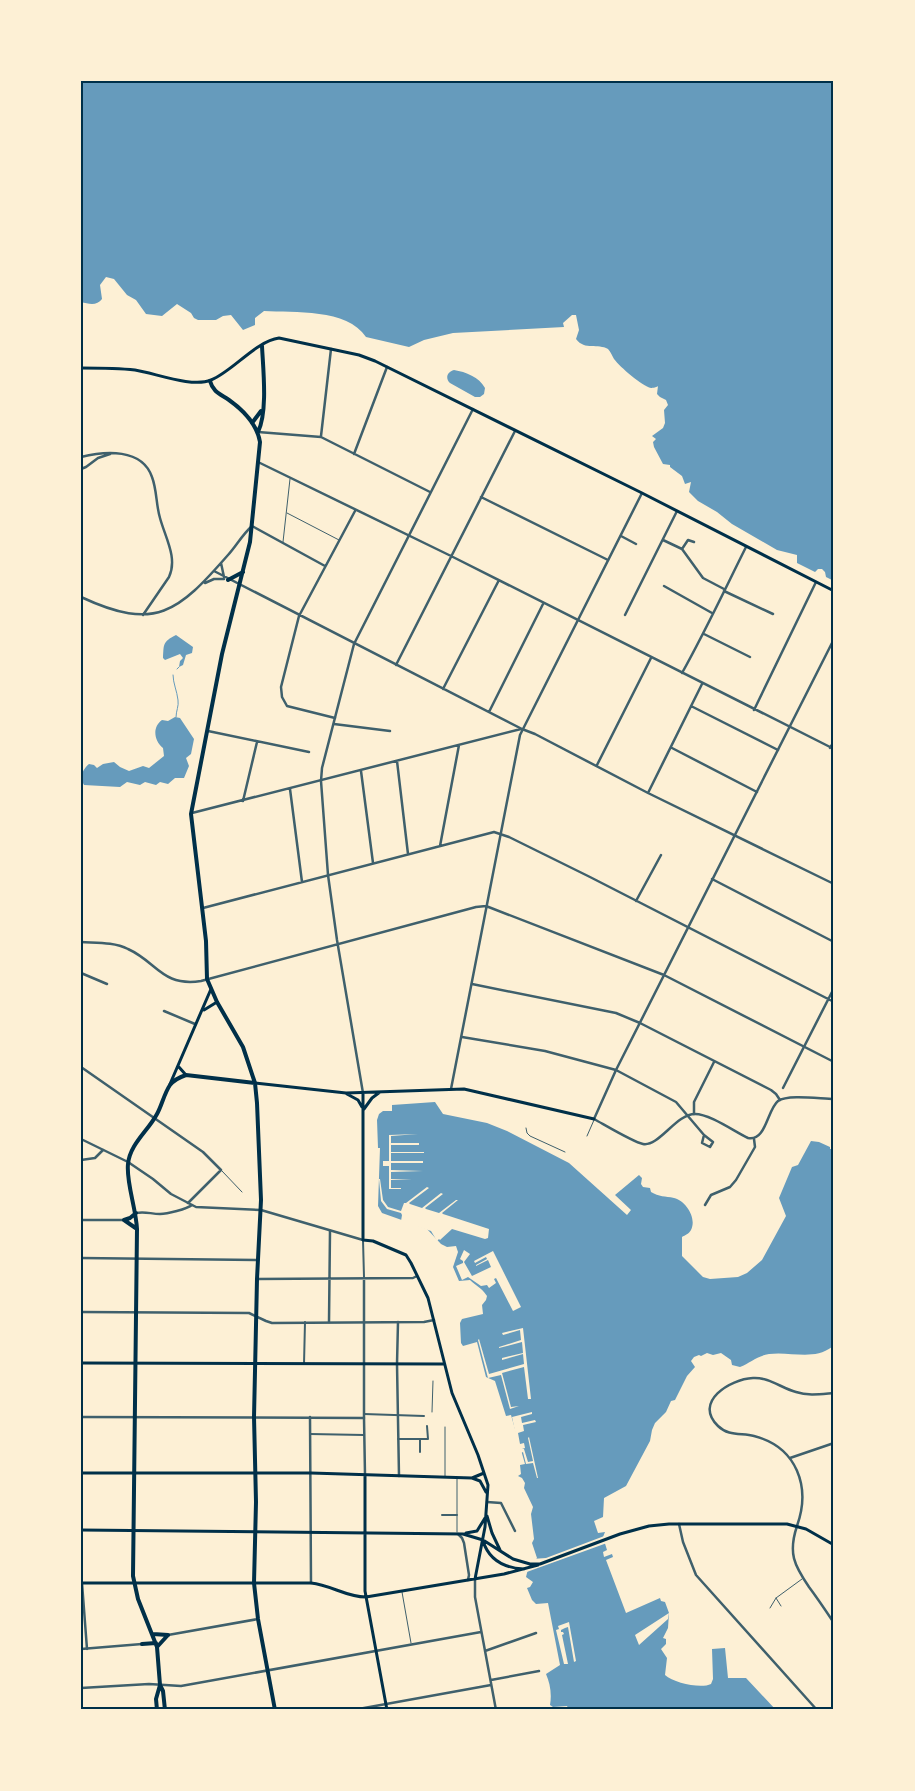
<svg xmlns="http://www.w3.org/2000/svg" width="915" height="1791" viewBox="0 0 915 1791" font-family="'Golos Text',sans-serif">
<style>
.water{fill:#669bbc}
.pier{fill:#fdf0d5}
.lines{fill:none;stroke-linecap:round;stroke-linejoin:round}
.stream{stroke:#669bbc;stroke-width:1}
.service{stroke:#3f606c;stroke-width:1}
.pedestrian{stroke:#3f606c;stroke-width:2}
.minor{stroke:#3f606c;stroke-width:2.5}
.tertiary{stroke:#3f606c;stroke-width:2.5}
.secondary{stroke:#003049;stroke-width:3}
.primary{stroke:#003049;stroke-width:4}
.neatline{fill:none;stroke:#003049;stroke-width:2}
</style>
<rect width="100%" height="100%" fill="#fdf0d5"/>
<!-- water -->
<path class="water" d="M81 81H834V581L826 577 825 572 822 569H818L815 572 797 563V555L777 550 732 524 717 512 698 501 689 492 691 482 685 484 682 476 670 467V465L663 464 654 447 653 442 656 439 652 436 663 428 665 423 664 410 668 405 666 400 660 397 657 394 658 386C658 387 652 388 651 388 642 386 620 367 614 359 612 356 611 352 608 349 598 343 585 351 576 339L579 330 576 315H572L563 323 564 327 453 333 424 340 409 347 366 337C347 308 294 313 264 311L255 318V325L243 330 231 315 223 316 216 320H198L194 318 191 313 177 304 162 316 146 314 136 300 127 295 114 279 106 277 100 285 102 299C97 306 89 304 81 302Z
M454 370C466 372 479 377 485 388L484 394 480 397H475L450 383C445 378 447 372 454 370Z
M176 635 193 647 192 653 186 655 183 665 179 667 180 661 183 658 180 654 165 660 163 658C164 645 162 642 176 635Z
M175 717 180 718 194 739 191 754 186 758 189 766 184 778H175L168 784 160 782 156 785 145 782 140 785 127 782 120 787 84 785C79 777 83 769 89 764L94 765 97 768 103 764 114 762 120 767 129 771 143 766 149 768 164 756 163 748C154 741 152 727 162 720L168 721Z
M435 1102 443 1114 487 1123 507 1131 569 1163 627 1215 631 1210 615 1195 639 1175 642 1178 641 1184 643 1187 650 1188 651 1192C659 1197 665 1196 674 1198 686 1201 697 1218 691 1230 689 1234 685 1235 682 1237V1256L703 1277 710 1279 738 1277 747 1273 762 1260 786 1216 779 1198 792 1167 798 1165 811 1141 819 1142 830 1147V1149H834V1349L832 1347C813 1361 790 1351 769 1354 757 1356 750 1363 740 1367L732 1365 731 1360 721 1353 713 1355 707 1353 701 1356 699 1355 694 1357 691 1361 695 1367 687 1376 675 1400 671 1401 666 1412 655 1423 652 1430 650 1441 626 1486 604 1498 603 1517 594 1521 598 1533 605 1532 603 1537 607 1550 603 1552 604 1557 612 1554 613 1557 606 1560 626 1613 660 1598 661 1601 665 1602 669 1613 668 1628 663 1638 666 1639V1644L661 1649 667 1658 665 1675C674 1683 701 1689 711 1684L713 1679 712 1649 725 1648 728 1678H746L776 1710H569L567 1706 553 1707 550 1705C552 1694 550 1683 546 1674L560 1665 548 1603 536 1604 532 1600 527 1588 530 1587 533 1582 526 1577 528 1569 537 1558 532 1543 534 1539 531 1514 533 1507 524 1488 525 1483 522 1478 518 1476 521 1474 520 1465 525 1464 511 1415 506 1416 495 1381 486 1377 477 1342 463 1346 461 1343 460 1323 462 1319 483 1314 482 1305 486 1300 487 1296C480 1286 477 1287 470 1280L459 1281 453 1267 458 1252 456 1246 447 1247 441 1244 427 1229 382 1213 378 1206 380 1148H378L377 1120 379 1114 383 1111H392V1105Z"/>
<!-- pier -->
<path class="pier" d="M418 1134 391 1136V1143H419V1145H391V1152H424V1153H391V1161H423V1163H391V1170L423 1171 391 1172V1179L412 1180H391V1188H401V1189H389V1166H383V1161H389V1135Z
M379 1179H380L383 1200 388 1207 401 1211 404 1203H406L427 1187 429 1188 409 1203 410 1204 422 1208 441 1193 443 1194 425 1208 426 1209 439 1213 456 1200H458L442 1213 443 1214 489 1229 488 1238 485 1239 452 1229 440 1240 439 1239 437 1241 431 1231 401 1221 402 1215 401 1213 387 1209 381 1201Z
M464 1250 470 1254 464 1262 472 1276 491 1267 488 1260 476 1266V1265L487 1259 486 1257 475 1263 474 1261 493 1251 521 1307 513 1311 496 1278 494 1279 496 1283 489 1288 487 1285 481 1286 468 1277 462 1280 456 1266 463 1263V1261L460 1259Z
M523 1328 531 1399H528L524 1367 502 1373 511 1407 519 1406 510 1409 501 1375 488 1378 478 1340 479 1339 489 1374 524 1364 523 1354 502 1360V1358L523 1353 522 1342 499 1348V1347L521 1340 520 1330 503 1335 502 1333Z
M532 1412V1414L521 1417 522 1423 535 1420 536 1422 523 1425 524 1431 518 1433 520 1444 524 1443 525 1448 522 1449H524L528 1462 533 1461 528 1438 529 1437 538 1478H537L533 1463 526 1464 523 1452 521 1453 522 1457 520 1455 512 1417Z
M607 1535V1543L524 1573 532 1559 546 1558Z
M669 1613 668 1619 639 1645 635 1635Z
M569 1622 576 1661 574 1662 568 1627 565 1628 561 1630V1632H563L564 1634 562 1635 568 1664H564L556 1630 559 1629 558 1626Z"/>
<g class="lines">
<!-- stream -->
<path class="stream" d="M177 669 179 667
M173 675C173 683 177 691 178 700 179 706 176 711 176 717"/>
<!-- service -->
<path class="service" d="M287 513 339 540
M283 542 290 479
M526 1128 527 1133 530 1136 565 1152
M587 1136 594 1120
M222 1171 242 1192
M432 1412 433 1381
M445 1427V1476
M457 1532V1478
M402 1592 411 1643
M776 1598 781 1606
M770 1608 776 1598 802 1579"/>
<!-- pedestrian -->
<path class="pedestrian" d="M363 1240 364 1277
M304 1364 305 1322
M364 1414 424 1416
M310 1434 364 1435
M398 1439H428L427 1426
M420 1452V1439
M442 1515H457"/>
<!-- minor -->
<path class="minor" d="M258 432 321 437 430 492
M321 436 331 349
M354 454 387 367
M81 457C105 451 142 448 152 477 157 490 156 505 160 518 165 537 178 558 169 577L143 615
M258 462 451 556 834 749
M81 469 86 467 98 458 110 454
M481 497 608 560
M621 536 636 544
M663 540 682 549 703 578 724 589
M682 549 688 540 694 542
M221 563 224 577
M214 571 522 729 535 734 648 793 834 884
M205 583 214 579H224
M664 586 712 613
M724 591 773 614
M81 597C156 632 178 612 228 555 237 545 242 535 252 526L325 566
M625 615 677 511
M704 634 750 657
M396 665 515 431
M682 673C705 632 725 589 746 547
M443 689 499 580
M691 706 778 750
M754 710 816 582
M489 712 543 604
M335 718 287 706 282 697 281 687 299 616 355 511
M334 724 390 731
M208 731 309 752
M672 748 757 792
M830 748 834 741
M397 761 408 854
M597 765 651 658
M361 771 373 863
M290 789 302 882
M648 793 702 684
M243 801 257 742
M192 813 521 729
M440 846 459 745
M712 879 834 942
M636 901 661 855
M203 908 494 832 509 837 590 877 834 1002
M81 973 107 984
M472 984 616 1013 640 1023 771 1090 776 1094 780 1100
M164 1011 195 1024
M462 1037 545 1051 616 1070 676 1102 704 1135 713 1142 710 1147 702 1143 704 1135
M81 1067 203 1152 221 1170 188 1203
M783 1088 834 988
M694 1114V1102L714 1062
M81 1160 95 1158 103 1150
M705 1205 711 1195 730 1187 736 1180 755 1147 754 1139
M136 1213C145 1211 151 1214 160 1214 167 1214 187 1209 192 1205
M81 1220H124
M81 1258 258 1260
M257 1279 413 1278 417 1276
M329 1322 330 1231
M398 1322 397 1364 399 1476
M310 1417 311 1583
M364 1418V1278
M790 1458 834 1443
M487 1502 501 1503 515 1531
M679 1524 683 1542 696 1575 817 1710
M797 1526C811 1487 797 1447 754 1436 741 1433 728 1436 718 1426 693 1402 730 1379 753 1378 769 1377 781 1388 796 1392 808 1396 821 1394 834 1393
M458 1534 462 1538 464 1543 469 1575 468 1580
M82 1583 87 1649"/>
<!-- tertiary -->
<path class="tertiary" d="M834 639 616 1070 594 1119C605 1125 633 1142 643 1144 659 1147 676 1114 695 1114 710 1114 735 1132 748 1138 766 1142 767 1110 778 1101 788 1094 821 1099 834 1099
M81 942C97 943 114 942 128 949 157 962 162 987 201 981L476 907 486 906 664 975 834 1062
M451 1089 520 735 642 493
M363 1093 337 940 328 875 321 781 322 768 354 644 473 409
M81 1139 128 1162 153 1179 171 1194 196 1207 261 1210 363 1240
M81 1312 249 1313 266 1321 272 1323 424 1322 434 1320
M81 1417 364 1418 365 1475
M797 1526C788 1553 794 1565 809 1587 818 1599 826 1611 834 1623
M475 1579V1597L496 1710
M168 1635 258 1619
M81 1649 142 1644
M485 1651 536 1633
M491 1680 539 1671
M81 1688 149 1684 181 1686 481 1632
M353 1710 491 1685"/>
<!-- secondary -->
<path class="secondary" d="M81 368C99 368 117 368 135 370 155 373 192 388 211 380 232 372 256 341 279 338L359 355 375 361 640 492 834 591
M204 1010 217 1002
M178 1066 186 1075
M255 1083 346 1093 464 1089 594 1119
M170 1084 211 989
M363 1093V1240L373 1241 406 1255 411 1263 428 1298 452 1393 478 1455 488 1485 485 1527 475 1579
M347 1094 358 1100 362 1107
M364 1109 372 1098 380 1092
M81 1363 444 1364
M81 1473H311L472 1478 480 1481 486 1492
M365 1475V1591L387 1710
M472 1478 484 1473
M487 1516 492 1533 500 1550
M81 1530 463 1534 483 1540 513 1559 530 1564H540L620 1534 649 1526 669 1524H787L806 1529 834 1545
M466 1533 477 1531 485 1518
M483 1541C489 1560 505 1568 524 1569
M81 1583H311C331 1585 346 1597 366 1597L504 1574 538 1565"/>
<!-- primary -->
<path class="primary" d="M210 381C213 392 220 394 229 400 243 410 257 424 260 442L250 542 222 654 191 814 206 941 207 979 217 1002 243 1047 255 1083 257 1103 261 1200 257 1279 254 1417 256 1502 254 1583 258 1619 275 1710
M252 423 261 411
M258 432C268 412 263 368 262 346
M228 580 243 572
M124 1220 137 1229
M124 1220 130 1218 136 1213
M153 1634 168 1635
M142 1644 156 1643
M157 1647 168 1635
M157 1710 156 1699 160 1685
M165 1710 163 1691 160 1685 157 1647 138 1599 133 1576 137 1229C136 1208 126 1182 128 1164 130 1144 148 1131 157 1114 162 1105 164 1094 170 1085 174 1080 180 1077 186 1075L255 1083"/>
</g>
<!-- border -->
<rect width="915" height="1791" fill="none" stroke="#fdf0d5" stroke-width="165"/>
<rect x="82" y="82" width="750" height="1626" class="neatline"/>
</svg>
